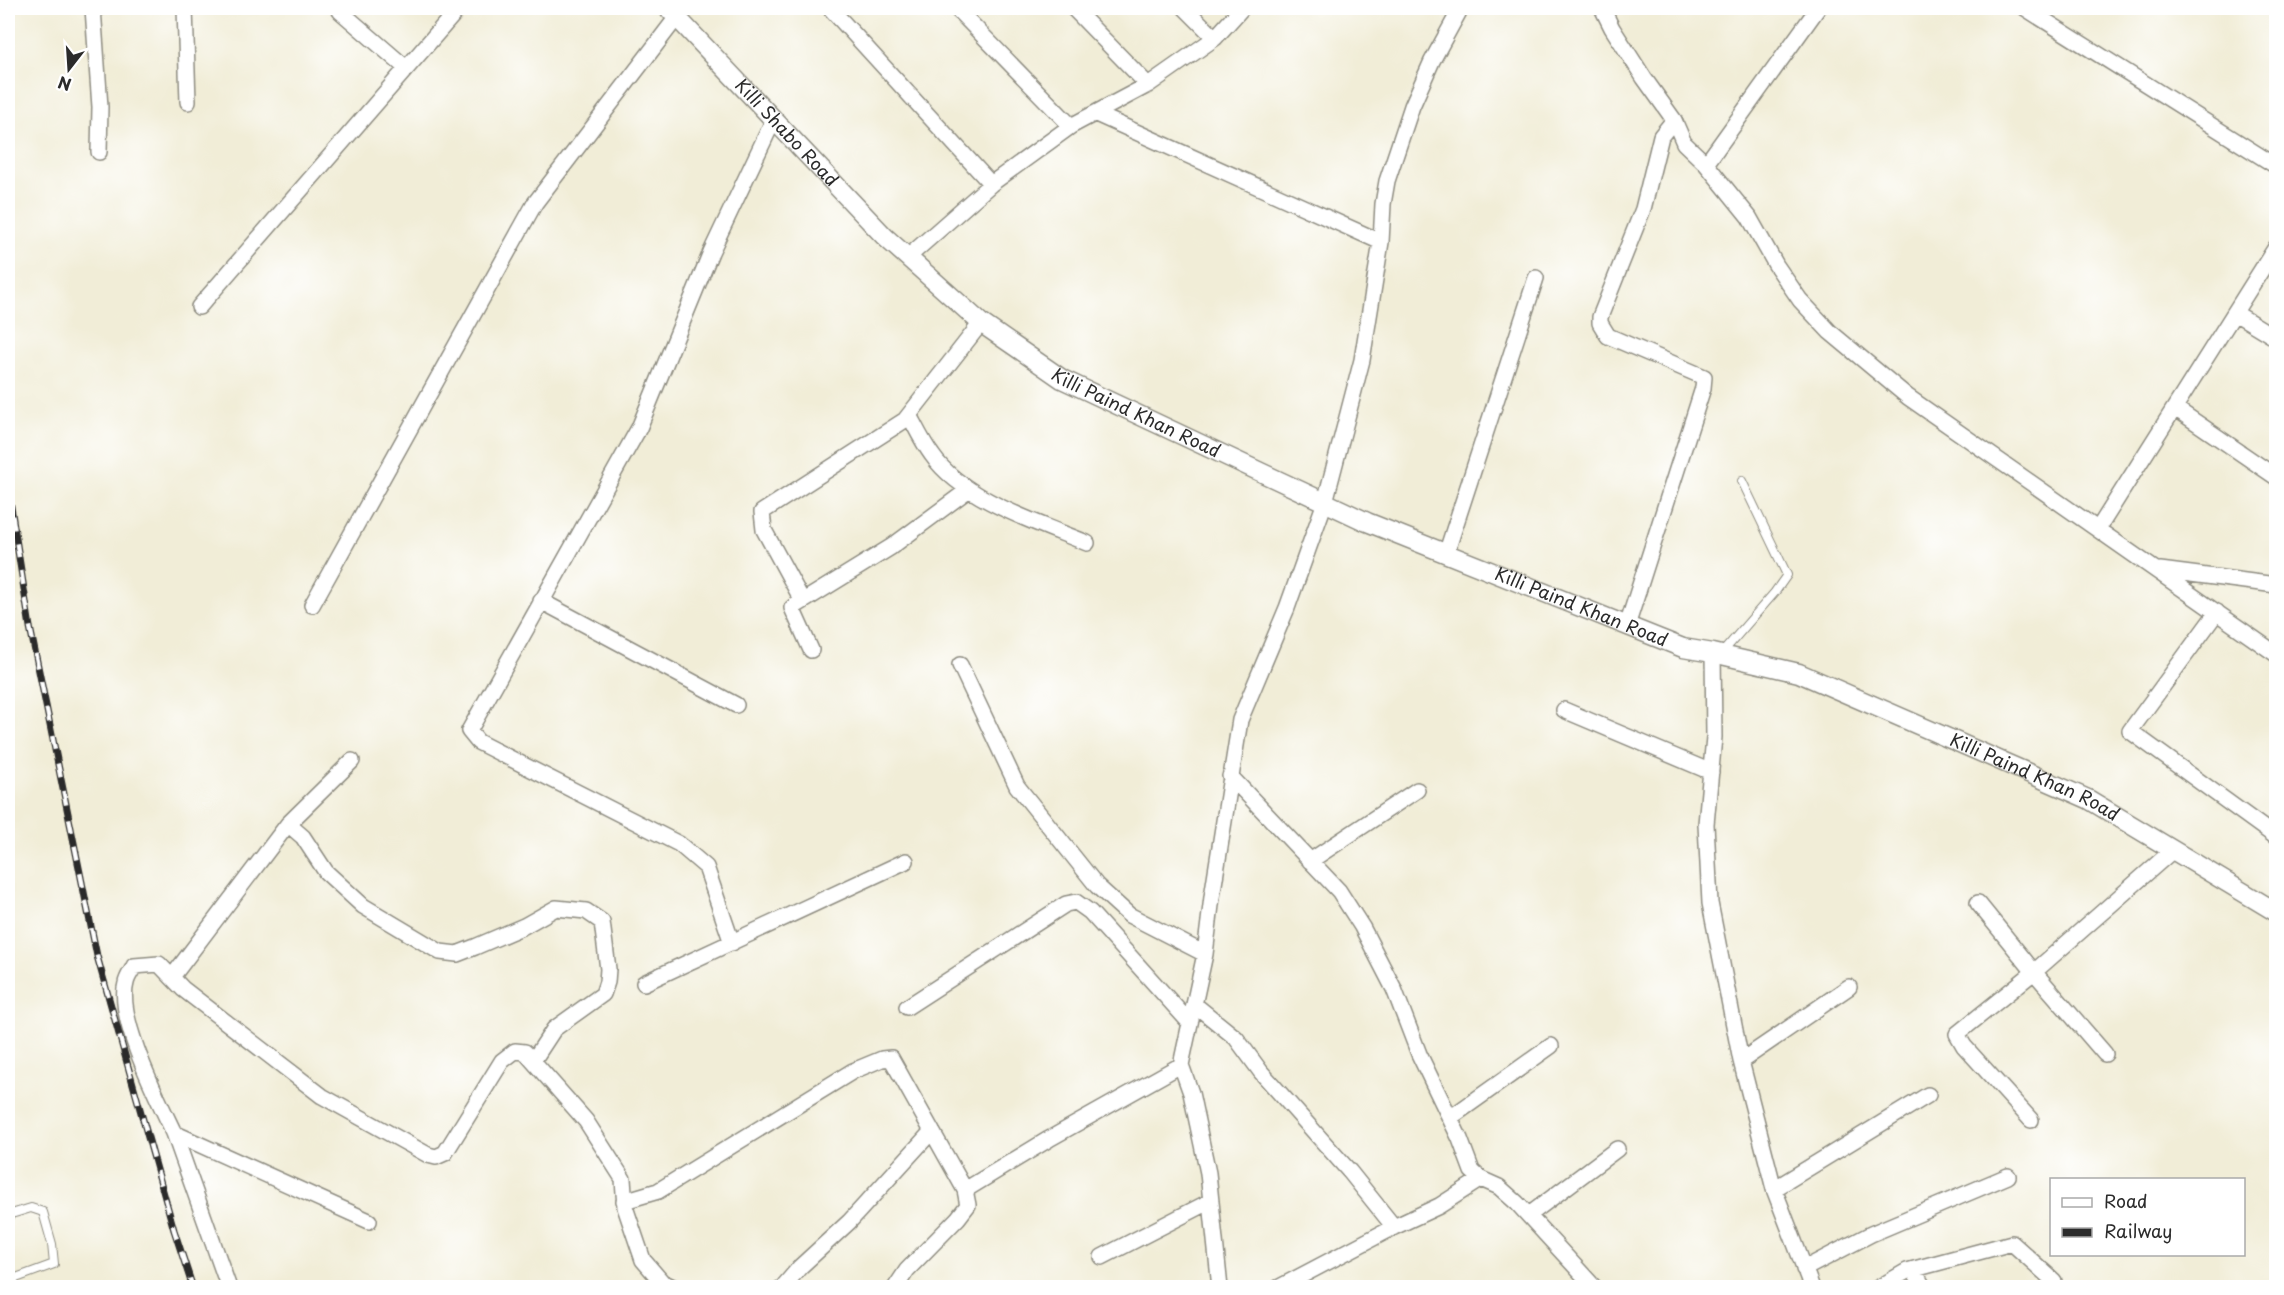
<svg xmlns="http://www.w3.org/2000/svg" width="2284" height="1295" viewBox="0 0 2284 1295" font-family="'Playpen Sans',sans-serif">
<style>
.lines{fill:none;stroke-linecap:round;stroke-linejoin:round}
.service-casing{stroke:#8e8c81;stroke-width:10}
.minor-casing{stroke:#8e8c81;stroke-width:18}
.tertiary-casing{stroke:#8e8c81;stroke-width:21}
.service{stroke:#fff;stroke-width:8}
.minor{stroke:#fff;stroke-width:15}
.tertiary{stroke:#fff;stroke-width:18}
.rail-casing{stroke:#2b2b2b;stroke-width:7}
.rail{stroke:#fff;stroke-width:4.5;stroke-dasharray:14;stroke-linecap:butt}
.labels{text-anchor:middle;stroke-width:5;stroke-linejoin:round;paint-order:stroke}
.street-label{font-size:18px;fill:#2b2b2b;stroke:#fff}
</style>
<rect width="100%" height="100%" fill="#fff"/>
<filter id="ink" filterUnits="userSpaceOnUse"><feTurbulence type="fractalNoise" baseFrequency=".0167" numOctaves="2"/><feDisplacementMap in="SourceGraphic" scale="12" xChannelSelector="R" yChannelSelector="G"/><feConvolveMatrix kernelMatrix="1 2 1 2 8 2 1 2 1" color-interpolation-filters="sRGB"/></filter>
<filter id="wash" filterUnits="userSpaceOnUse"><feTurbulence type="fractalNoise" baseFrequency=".008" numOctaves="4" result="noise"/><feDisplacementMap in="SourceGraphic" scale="24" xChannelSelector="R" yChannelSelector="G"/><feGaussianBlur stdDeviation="1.35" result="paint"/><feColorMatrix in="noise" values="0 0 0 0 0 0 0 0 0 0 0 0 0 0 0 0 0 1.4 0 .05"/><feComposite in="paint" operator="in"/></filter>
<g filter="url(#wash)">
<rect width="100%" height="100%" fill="#f1edd7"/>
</g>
<g filter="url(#ink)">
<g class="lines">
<!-- service casing -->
<g class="service-casing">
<path id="service" d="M1722 653 1775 592 1787 575 1742 481
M8 1215 31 1208 43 1212 52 1244 54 1264 16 1278"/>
</g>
<!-- minor casing -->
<g class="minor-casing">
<path id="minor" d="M93 8 100 107 99 152
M185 8 188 102
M830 8 991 184
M956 8 1071 126
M1073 8 1148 85
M1185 8 1215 38
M1602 8 1612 28 1644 78 1674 120 1684 143 1706 164 1749 217 1776 265 1800 300 1830 332 1908 397 2276 654
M2025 8 2276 166
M340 11 406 68
M1096 114 1381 242
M1706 164 1818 8
M908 257 991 184 1071 126 1148 85 1215 38 1242 8
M199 307 459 8
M2235 313 2276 338
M2175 408 2276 477
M909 415C916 428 923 443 932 455 962 499 1038 523 1087 543
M2098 529 2276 247
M1446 554 1536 278
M2160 570 2276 585
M802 600 764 530 762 512 905 420 981 323
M541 601 736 705
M312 605 535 203 677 17
M2217 612 2130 731 2276 837
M1627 626 1703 388 1704 377 1608 336 1600 323V317L1643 209 1661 136 1674 120
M811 650 792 608 891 547 968 490
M1713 653 1714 737 1706 824 1710 903 1741 1061 1774 1189 1812 1288
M960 665 1017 786 1097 886 1129 915 1205 954
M1564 710 1711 772
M1230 776 1339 891 1362 927 1394 989 1419 1054 1460 1139 1472 1171 1481 1179 1499 1187 1517 1203 1595 1288
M288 824 303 837 326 872 363 906 440 952 457 954 475 947 524 926 556 908 586 911 602 922 608 969 607 982 603 994 554 1029 533 1061
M1310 861 1417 790
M1978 903 2034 972 2105 1054
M732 943 706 867 679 844 478 742 469 731 639 428 711 252 774 119
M172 977 288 824 352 761
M644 983 906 861
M1194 1004 1236 1038 1261 1072 1350 1172 1394 1227
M907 1007 1066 904 1076 902 1090 912 1189 1022
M1741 1061 1849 987
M1450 1118 1551 1046
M2031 1120 1964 1046 1957 1034 2034 972 2173 850
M174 1133 229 1288
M1774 1189 1928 1095
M965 1190 1049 1139 1181 1065
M624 1201 658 1191 853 1071 882 1059 891 1058 965 1190 968 1205 958 1218 907 1270 895 1288
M1529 1215 1617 1149
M369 1221 174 1133C158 1099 116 1018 126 983 127 977 132 971 134 966L159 964 183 989 322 1096 428 1155 436 1157 445 1153 502 1061 515 1051 525 1052 586 1121 623 1179 625 1207 643 1260 662 1282 675 1288
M1102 1257 1211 1201
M1804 1269 1871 1234 2008 1176
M1913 1270 1924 1288
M782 1288 800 1267 849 1222 932 1131
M1220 1288 1208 1173 1191 1093 1181 1065 1205 954 1212 897 1240 720 1287 608 1325 502 1362 360 1381 242 1383 204 1387 181 1412 106 1432 61 1461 8
M1278 1288 1394 1227 1439 1206 1481 1179
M1878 1288 1907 1271 2012 1243 2054 1281V1288"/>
</g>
<!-- tertiary casing -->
<g class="tertiary-casing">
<g id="tertiary">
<path id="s1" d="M668 8 885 237 981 323 1062 379 1367 522 1683 648 1713 653 1799 673 2088 799 2276 912"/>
</g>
</g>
<!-- service -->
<use href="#service" class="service"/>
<!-- minor -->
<use href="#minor" class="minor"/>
<!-- tertiary -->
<use href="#tertiary" class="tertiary"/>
<!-- rail casing -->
<g class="rail-casing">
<path id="rail" d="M8 488 30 627 97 956 174 1230 193 1288"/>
</g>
<!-- rail -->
<use href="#rail" class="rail"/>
</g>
</g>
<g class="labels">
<!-- street labels -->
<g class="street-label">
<text dy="6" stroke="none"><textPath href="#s1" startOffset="172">Killi Shabo Road</textPath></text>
<text dy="6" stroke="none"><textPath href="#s1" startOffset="624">Killi Paind Khan Road</textPath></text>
<text dy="6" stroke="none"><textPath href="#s1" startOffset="1110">Killi Paind Khan Road</textPath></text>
<text dy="6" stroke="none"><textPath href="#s1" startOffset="1596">Killi Paind Khan Road</textPath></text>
</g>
</g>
<!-- margin -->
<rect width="2284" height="1295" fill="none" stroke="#fff" stroke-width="30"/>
<!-- legend -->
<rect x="2050" y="1178" width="195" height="78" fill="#ffffff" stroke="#aaaaaa" stroke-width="1.5"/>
<rect x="2062" y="1198" width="30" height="9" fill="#ffffff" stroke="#aaaaaa" stroke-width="1.5"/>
<text x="2104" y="1208" font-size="18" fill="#2b2b2b">Road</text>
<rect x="2062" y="1228" width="30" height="9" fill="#2b2b2b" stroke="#aaaaaa" stroke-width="1.5"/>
<text x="2104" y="1238" font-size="18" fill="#2b2b2b">Railway</text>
<!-- north arrow -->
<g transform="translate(69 69) rotate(197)" stroke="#ffffff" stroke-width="4.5" paint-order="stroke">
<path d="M0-4.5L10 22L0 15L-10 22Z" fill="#2b2b2b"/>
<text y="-9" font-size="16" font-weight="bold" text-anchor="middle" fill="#2b2b2b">N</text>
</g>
</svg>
